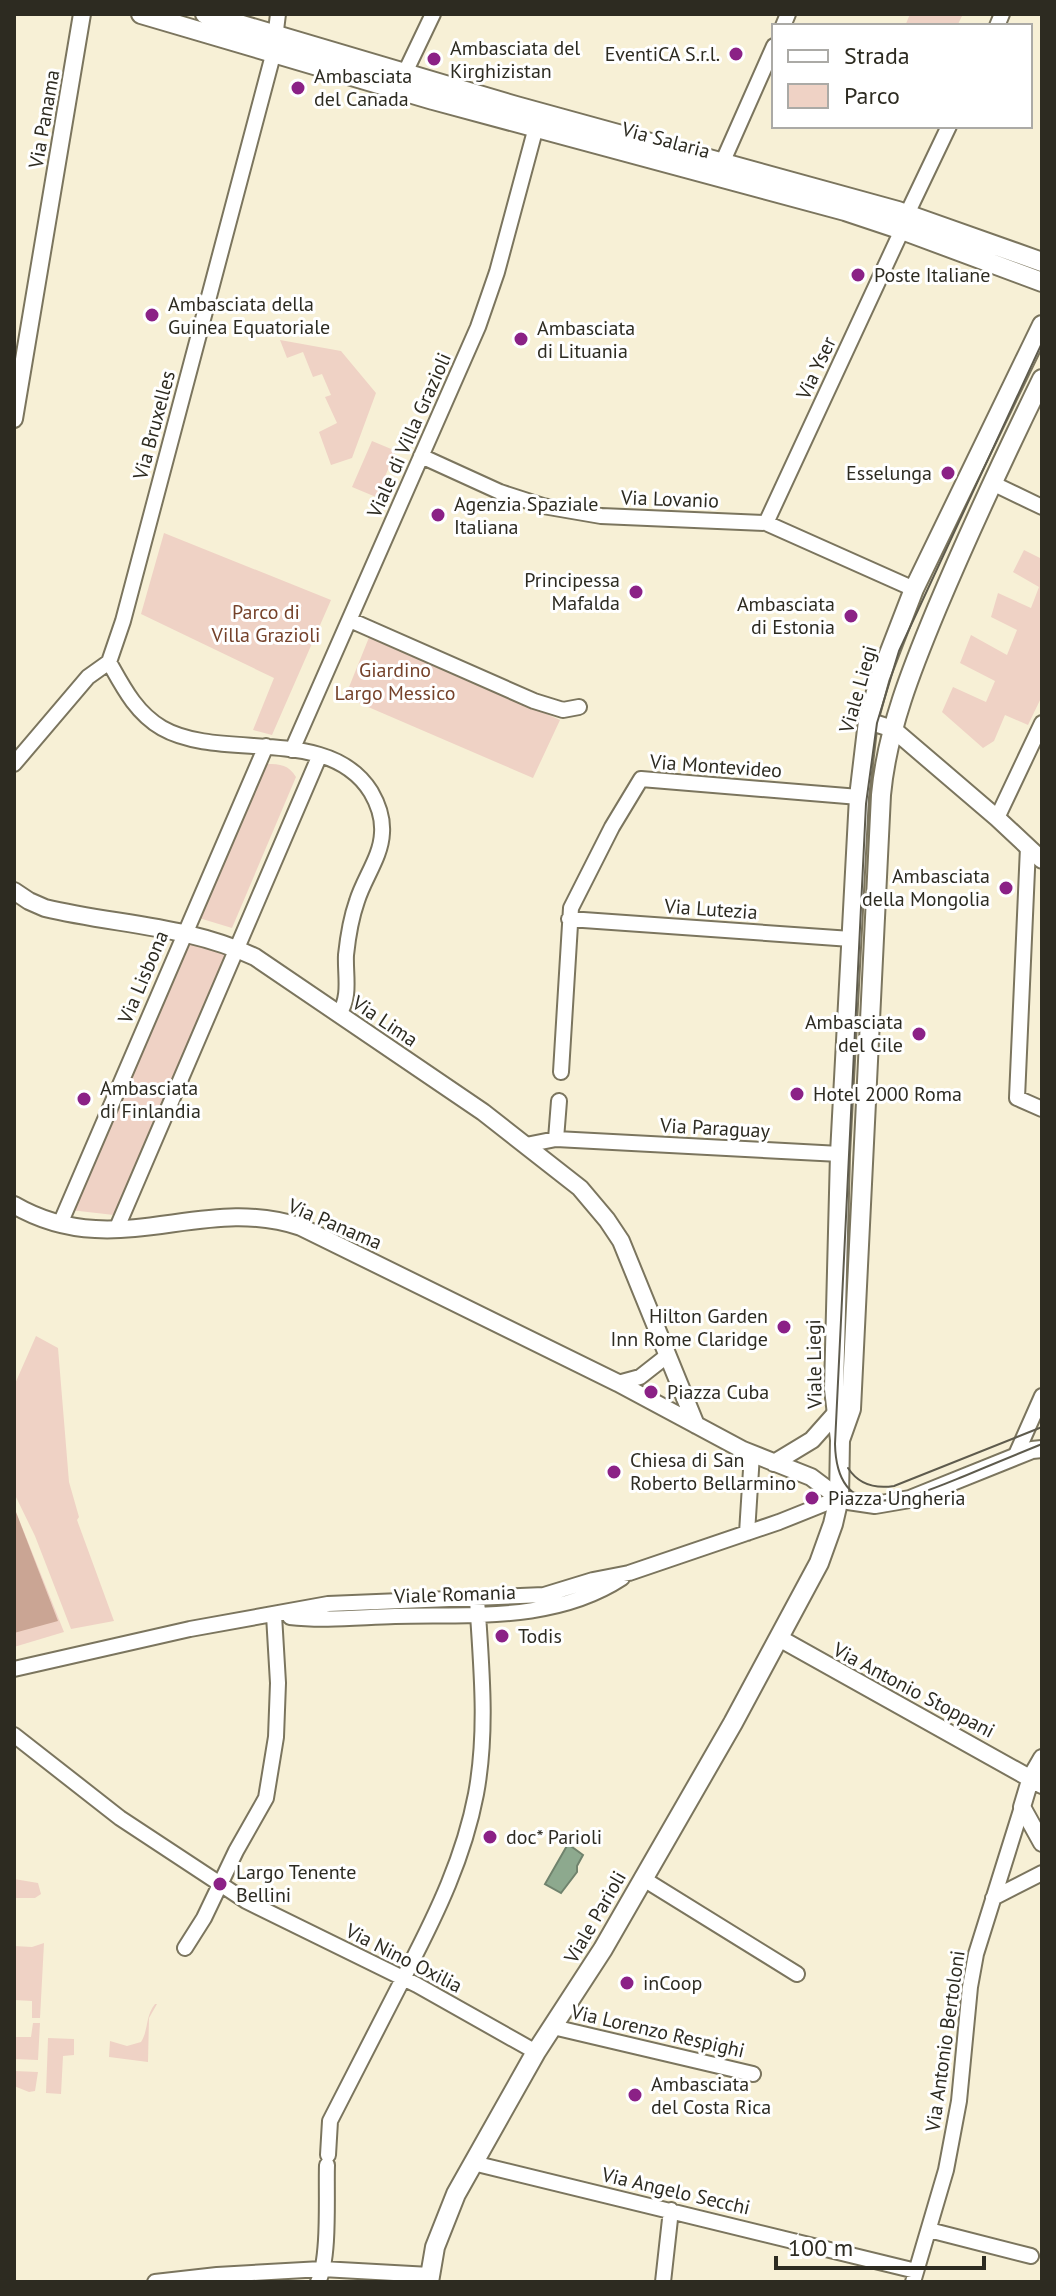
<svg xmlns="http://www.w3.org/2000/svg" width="1056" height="2296" viewBox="0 0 1056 2296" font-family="'PT Sans',sans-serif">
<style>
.green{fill:#efd2c5}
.forest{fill:#caa594}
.water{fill:#8da98e;stroke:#70836d;stroke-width:2}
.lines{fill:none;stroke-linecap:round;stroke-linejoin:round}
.minor-casing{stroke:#7b755e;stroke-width:18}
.tertiary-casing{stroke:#7b755e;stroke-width:20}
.secondary-casing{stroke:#7b755e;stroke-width:22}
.minor{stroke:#fff;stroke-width:14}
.tertiary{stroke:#fff;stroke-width:16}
.secondary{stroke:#fff;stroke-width:18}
.tram{stroke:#5e5b4d;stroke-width:2}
.poi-dot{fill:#8b2186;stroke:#fff;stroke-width:3}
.labels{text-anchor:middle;stroke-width:6;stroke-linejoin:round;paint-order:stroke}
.poi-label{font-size:20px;fill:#2d2b21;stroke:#fff;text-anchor:start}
.street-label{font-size:20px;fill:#2d2b21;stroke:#fff}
.park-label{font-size:20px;fill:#75422a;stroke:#fff}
</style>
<rect width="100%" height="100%" fill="#f7f0d6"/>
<!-- green -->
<path class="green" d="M910 14H963L957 26H905Z
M280 340 341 351 376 393 352 458 331 465 319 432 337 423 325 397 331 395 322 374 313 377 303 352 287 358Z
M372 441 396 451 376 497 352 487Z
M164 533 331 600 272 735 253 730 274 678 141 614Z
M1024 550 1042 559V696L1028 725 1005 715 994 741 983 748 942 712 953 687 986 702 995 681 960 663 971 635 1007 655 1017 630 991 617 998 593 1031 608 1039 587 1013 572Z
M370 635 560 720 533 778 345 697Z
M267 764C280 764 289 765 296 777L232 928 199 918Z
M187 942 226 954 114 1215 70 1210Z
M36 1336 58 1348 69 1482 79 1517 77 1520 114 1621 71 1629 35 1536 14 1493V1386Z
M14 1507 64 1632 14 1647Z
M14 1879 38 1883 41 1894 35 1898H14Z
M44 1943 40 2018H32V2001L14 2000V1946L32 1947Z
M155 2004H157L149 2018 148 2062 109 2057 110 2041 127 2046 141 2042C149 2029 145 2017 155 2004Z
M33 2023H40L38 2060 14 2059V2037H31Z
M48 2038 74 2039V2055L63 2056 61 2094 46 2093Z
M14 2071 38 2072 35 2091 29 2092 14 2086Z"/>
<!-- forest -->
<path class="forest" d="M14 1507 58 1621 14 1633Z"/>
<!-- water -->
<path class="water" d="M568 1844 583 1855 577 1866V1872L561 1893 545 1884Z"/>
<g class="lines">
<!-- minor casing -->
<g class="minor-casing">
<path id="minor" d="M783 26 788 14
M997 26 1002 14
M401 81 433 14
M719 170 774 46
M907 214 949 126
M421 456 500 492 543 506 601 516 766 523 914 589
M992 483 1042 507
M766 523 902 230
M350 620 534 701 563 710 579 707
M109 662C123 687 136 713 162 728 221 762 329 724 371 792 378 804 383 819 382 833 381 857 364 878 357 901 351 918 348 936 346 955 345 975 351 996 339 1014
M292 750 478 327 497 272 536 127
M14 764 88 677 109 662 123 621 273 55 278 14
M997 818 1042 723
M1028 847 1017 1098 1042 1109
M569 919 851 939
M561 1072 571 908 612 827 641 779 859 797
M556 1139 559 1101
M526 1145 556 1139 840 1154
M60 1224 266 746
M116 1230 319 757
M618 1383 640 1377 668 1355
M1015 1457 1042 1396
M747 1533 752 1454
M290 1617C324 1621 360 1617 395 1616 472 1614 555 1622 622 1578
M14 1669 190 1629 328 1604 544 1595 593 1580 629 1573 779 1522 839 1498
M14 1735 120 1818 246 1901 417 1985 536 2052
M642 1878 797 1974
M993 1898 1042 1873
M185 1948 204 1918 236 1851 266 1798 276 1737 278 1683 274 1615
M553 2027 753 2074
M328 2155 330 2121C356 2071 382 2020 408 1969 437 1913 464 1857 476 1794 488 1729 481 1664 477 1599
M473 2163 916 2271
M929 2230 1031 2256
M155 2282 217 2275 322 2269 430 2275
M318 2282C330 2259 326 2193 327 2165
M663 2282 671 2210
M913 2282 946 2170 959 2101 970 1987 976 1954 1022 1807"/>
</g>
<!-- tertiary casing -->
<g class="tertiary-casing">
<path id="tertiary" d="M14 419 82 14
M868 721 893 729 997 818 1042 860
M14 891 29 901 45 908C116 925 187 925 255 957L483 1112 580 1188 607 1220 621 1241 696 1425
M14 1205C116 1264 201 1193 301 1227L618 1383 743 1450 811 1477 839 1498 848 1501 875 1505 910 1499 1032 1450 1042 1449
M774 1463 812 1440 836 1413
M779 1638 1042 1785
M1042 1758 1031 1777 1022 1807 1042 1843"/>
</g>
<!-- secondary casing -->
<g class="secondary-casing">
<path id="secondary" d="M141 14 433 100 845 211 902 230 1042 282
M205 14 516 106 898 211 1042 262
M840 1440 851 1409 881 795C887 730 912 668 937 608 970 530 1005 455 1042 379
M429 2282 435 2247 456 2194 536 2052 603 1949 733 1723 819 1563 833 1524 839 1498 840 1440 834 1389 840 1154 859 797 868 721 880 677 914 589 1042 325"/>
</g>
<!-- minor -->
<use href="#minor" class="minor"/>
<!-- tertiary -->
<use href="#tertiary" class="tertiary"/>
<!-- secondary -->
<use href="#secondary" class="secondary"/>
<!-- tram -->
<path class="tram" d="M1042 343 899 651 877 723 866 804 835 1444C837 1531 913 1497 962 1477 988 1466 1015 1455 1042 1444
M848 1468C859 1485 875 1489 894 1486L1042 1427"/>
</g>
<!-- markers -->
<g class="poi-dot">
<circle cx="736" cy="54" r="8"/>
<circle cx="434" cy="59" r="8"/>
<circle cx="298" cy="88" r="8"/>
<circle cx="858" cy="275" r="8"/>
<circle cx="152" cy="315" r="8"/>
<circle cx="521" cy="339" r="8"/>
<circle cx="948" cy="473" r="8"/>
<circle cx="438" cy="515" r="8"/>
<circle cx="636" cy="592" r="8"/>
<circle cx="851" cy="616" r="8"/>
<circle cx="1006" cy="888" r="8"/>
<circle cx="919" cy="1034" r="8"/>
<circle cx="797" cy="1094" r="8"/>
<circle cx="84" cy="1099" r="8"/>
<circle cx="784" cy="1327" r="8"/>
<circle cx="651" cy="1392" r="8"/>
<circle cx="614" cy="1472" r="8"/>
<circle cx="812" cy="1498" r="8"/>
<circle cx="502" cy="1636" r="8"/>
<circle cx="490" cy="1837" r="8"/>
<circle cx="220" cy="1884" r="8"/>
<circle cx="627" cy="1983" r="8"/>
<circle cx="635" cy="2095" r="8"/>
</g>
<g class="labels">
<!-- poi labels -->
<g class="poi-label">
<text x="450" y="55">Ambasciata del<tspan x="450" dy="23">Kirghizistan</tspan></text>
<text x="720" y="61" text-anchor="end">EventiCA S.r.l.</text>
<text x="314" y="83">Ambasciata<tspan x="314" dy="23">del Canada</tspan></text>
<text x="874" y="282">Poste Italiane</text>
<text x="168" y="311">Ambasciata della<tspan x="168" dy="23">Guinea Equatoriale</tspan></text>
<text x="537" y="335">Ambasciata<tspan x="537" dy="23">di Lituania</tspan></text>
<text x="932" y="480" text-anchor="end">Esselunga</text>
<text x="454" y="511">Agenzia Spaziale<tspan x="454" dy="23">Italiana</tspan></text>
<text x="620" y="587" text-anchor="end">Principessa<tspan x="620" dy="23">Mafalda</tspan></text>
<text x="835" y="611" text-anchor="end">Ambasciata<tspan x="835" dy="23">di Estonia</tspan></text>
<text x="990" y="883" text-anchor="end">Ambasciata<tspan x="990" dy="23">della Mongolia</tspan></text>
<text x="903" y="1029" text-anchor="end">Ambasciata<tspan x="903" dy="23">del Cile</tspan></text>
<text x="100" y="1095">Ambasciata<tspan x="100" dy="23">di Finlandia</tspan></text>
<text x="813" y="1101">Hotel 2000 Roma</text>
<text x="768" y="1323" text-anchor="end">Hilton Garden<tspan x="768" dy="23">Inn Rome Claridge</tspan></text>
<text x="667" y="1399">Piazza Cuba</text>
<text x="630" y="1467">Chiesa di San<tspan x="630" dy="23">Roberto Bellarmino</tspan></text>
<text x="828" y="1505">Piazza Ungheria</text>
<text x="518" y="1643">Todis</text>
<text x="506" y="1844">doc* Parioli</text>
<text x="236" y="1879">Largo Tenente<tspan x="236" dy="23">Bellini</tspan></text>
<text x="643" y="1990">inCoop</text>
<text x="651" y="2091">Ambasciata<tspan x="651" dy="23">del Costa Rica</tspan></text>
</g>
<!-- street labels -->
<g class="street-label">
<text transform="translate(44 119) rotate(-80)" y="7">Via Panama</text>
<text transform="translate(666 140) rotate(15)" y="7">Via Salaria</text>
<text transform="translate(816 368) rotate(-65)" y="7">Via Yser</text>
<text transform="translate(154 425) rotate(-75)" y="7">Via Bruxelles</text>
<text transform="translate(409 435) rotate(-66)" y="7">Viale di Villa Grazioli</text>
<text transform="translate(670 499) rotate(2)" y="7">Via Lovanio</text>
<text transform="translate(858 689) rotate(-74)" y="7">Viale Liegi</text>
<text transform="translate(716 766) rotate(4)" y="7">Via Montevideo</text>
<text transform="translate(711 909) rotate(4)" y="7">Via Lutezia</text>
<text transform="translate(143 977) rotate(-67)" y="7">Via Lisbona</text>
<text transform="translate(385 1021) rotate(34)" y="7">Via Lima</text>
<text transform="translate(715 1128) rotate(3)" y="7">Via Paraguay</text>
<text transform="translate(335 1224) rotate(23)" y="7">Via Panama</text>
<text transform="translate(814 1364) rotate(-91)" y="7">Viale Liegi</text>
<text transform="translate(455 1594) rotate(-2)" y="7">Viale Romania</text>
<text transform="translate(914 1690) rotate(28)" y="7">Via Antonio Stoppani</text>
<text transform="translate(595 1917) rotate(-60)" y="7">Viale Parioli</text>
<text transform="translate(404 1958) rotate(27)" y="7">Via Nino Oxilia</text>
<text transform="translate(658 2031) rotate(13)" y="7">Via Lorenzo Respighi</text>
<text transform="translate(945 2041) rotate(-82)" y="7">Via Antonio Bertoloni</text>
<text transform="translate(676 2191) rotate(13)" y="7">Via Angelo Secchi</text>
</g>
<!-- park labels -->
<g class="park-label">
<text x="266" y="619">Parco di<tspan x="266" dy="23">Villa Grazioli</tspan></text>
<text x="395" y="677">Giardino<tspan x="395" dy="23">Largo Messico</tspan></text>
</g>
</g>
<!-- border -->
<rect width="1056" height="2296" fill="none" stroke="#2d2b21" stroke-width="32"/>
<!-- legend -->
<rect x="772" y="24" width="260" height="104" fill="#ffffff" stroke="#abaaa6" stroke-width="2"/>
<rect x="788" y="50" width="40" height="12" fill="#ffffff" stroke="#abaaa6" stroke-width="2"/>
<text x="844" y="64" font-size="24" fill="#2d2b21">Strada</text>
<rect x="788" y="84" width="40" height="24" fill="#efd2c5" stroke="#abaaa6" stroke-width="2"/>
<text x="844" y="104" font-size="24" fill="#2d2b21">Parco</text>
<!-- scale -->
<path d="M776 2256v12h208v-12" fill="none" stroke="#2d2b21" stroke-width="4"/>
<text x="788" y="2256" font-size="24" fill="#2d2b21" stroke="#ffffff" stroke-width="6" paint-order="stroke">100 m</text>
</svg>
